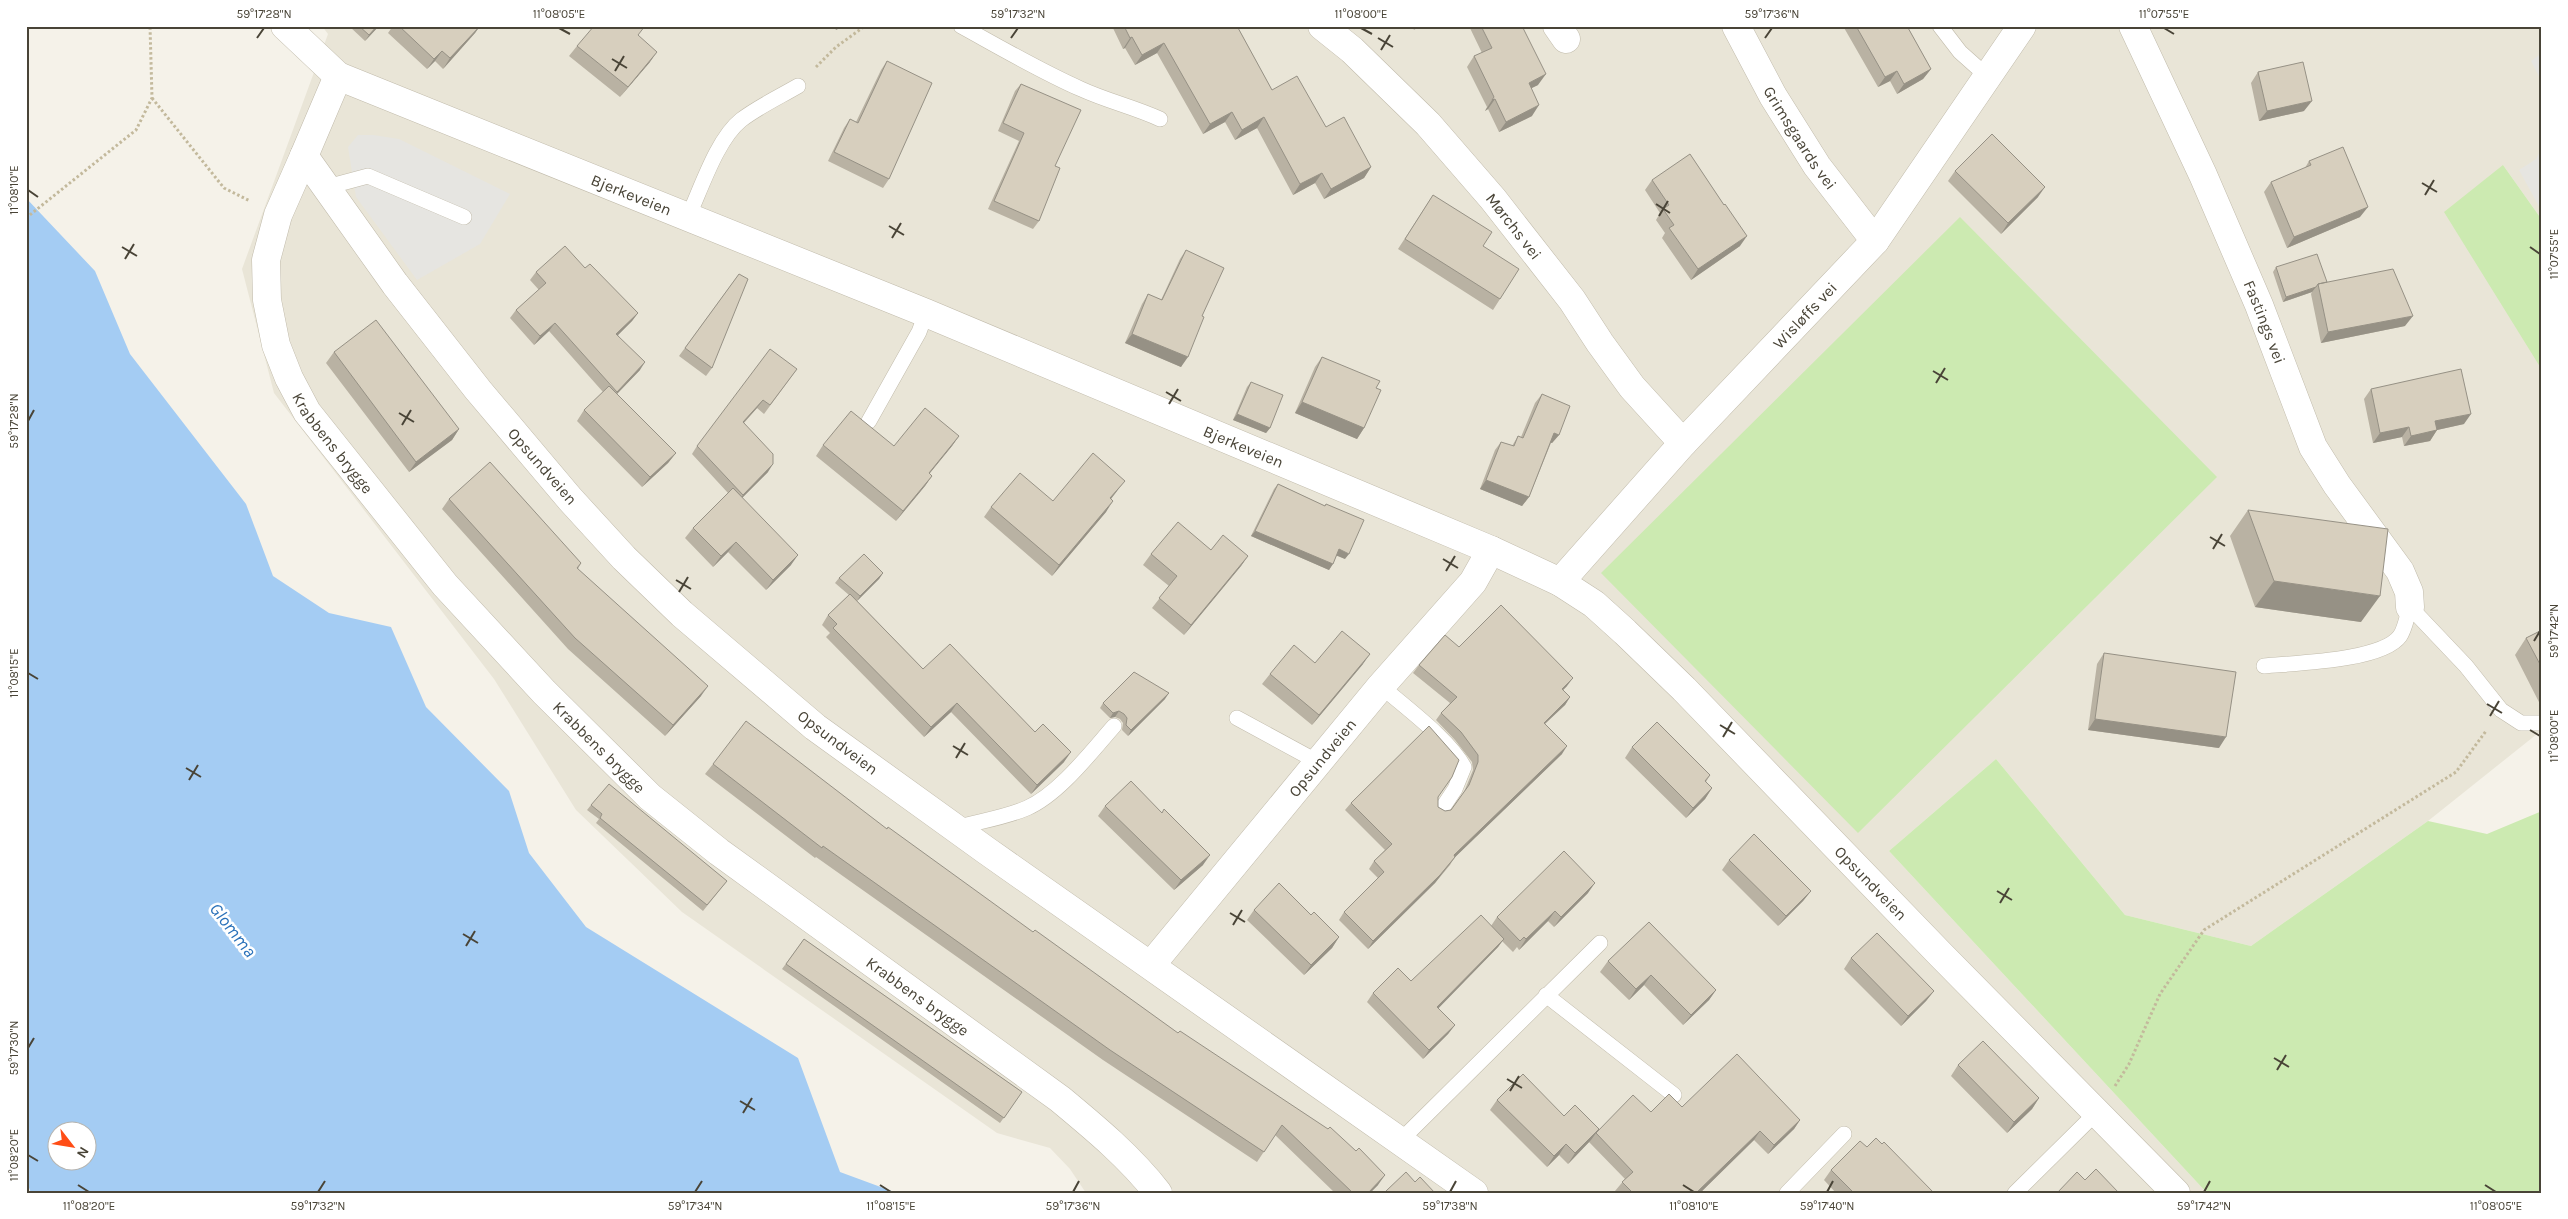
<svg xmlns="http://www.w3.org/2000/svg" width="2568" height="1219" viewBox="0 0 2568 1219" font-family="Karla,sans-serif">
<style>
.residential{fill:#e9e5d7}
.green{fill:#cceab1}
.parking{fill:#e6e5e1}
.water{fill:#a4ccf3;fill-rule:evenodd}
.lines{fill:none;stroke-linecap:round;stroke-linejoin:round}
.service-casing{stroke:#c1bbab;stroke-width:16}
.minor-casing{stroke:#c1bbab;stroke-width:29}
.tertiary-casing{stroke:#c1bbab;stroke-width:29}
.path{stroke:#c3b99c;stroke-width:3;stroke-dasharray:2.5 2.5;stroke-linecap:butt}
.service{stroke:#fff;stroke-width:15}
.minor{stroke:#fff;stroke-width:28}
.tertiary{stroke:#fff;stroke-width:28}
.wall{fill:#b9b2a3}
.shaded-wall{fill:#969185}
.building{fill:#d7cfbe;stroke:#969185}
.ticks{fill:none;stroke:#494437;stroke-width:2}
.labels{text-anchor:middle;stroke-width:5;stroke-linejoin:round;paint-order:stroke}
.street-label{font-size:16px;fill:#494437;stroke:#fff}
.water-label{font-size:18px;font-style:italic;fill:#2b72ba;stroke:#fff}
.neatline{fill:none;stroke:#494437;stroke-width:2}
.ticks-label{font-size:12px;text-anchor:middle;fill:#494437}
</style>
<rect width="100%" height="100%" fill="#f5f2e9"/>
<!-- residential -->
<path class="residential" d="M322 26H2542V220L2503 165 2542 315V730L2428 821 2251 946 2125 915 1996 759 1889 851 2207 1193H1086L1070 1169 1050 1148 997 1133 682 912 576 810 494 679 274 393 242 269 328 34Z"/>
<!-- green -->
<path class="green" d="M2503 165 2542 220V370L2444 212Z
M1960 217 2217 477 1858 833 1601 573Z
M1996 759 2125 915 2251 946 2428 821 2487 834 2542 811V1193H2207L1889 851Z"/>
<!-- parking -->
<path class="parking" d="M2542 53V82L2531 61Z
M358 135H373L399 139 510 194 480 244 417 280 356 197 348 147Z
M2542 148V212L2519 170 2536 159Z"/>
<!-- water -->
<path class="water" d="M26 198 95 271 130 354 246 504 273 576 329 613 391 627 426 707 509 791 529 853 586 927 798 1058 840 1172 897 1193H31L26 1180ZM58 1132H88V1162H58Z"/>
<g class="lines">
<!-- service casing -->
<g class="service-casing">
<path id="service" d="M961 26C1001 48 1040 71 1081 89 1107 101 1134 107 1160 119
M1940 26 1960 52 1988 77
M327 187 368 176 464 217
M688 217C701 189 717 139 741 120 758 107 779 97 798 86
M869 421 919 332 926 313
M2410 607 2466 666 2501 710 2521 723H2542
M2264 666C2294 663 2382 661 2400 636 2405 629 2407 616 2410 607
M1381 686C1406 708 1449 739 1464 767L1455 789 1441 810
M1237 718 1318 762
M956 828C979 821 1004 818 1027 808 1059 794 1091 752 1114 726
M1546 995 1674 1095
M1401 1140 1600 943
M1787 1193 1844 1134
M2015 1193 2096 1113"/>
</g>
<!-- minor casing -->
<g class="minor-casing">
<g id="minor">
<path id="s1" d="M1322 26 1352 50 1428 124 1493 199 1572 300 1600 343 1632 387 1683 443"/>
<path d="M1557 26 1566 39"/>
<path id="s2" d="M1736 26 1773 96 1817 166 1875 241"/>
<path id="s3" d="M2133 26 2203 175 2259 305 2313 447 2337 485 2400 571 2409 592 2410 607"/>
<path id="s4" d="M304 156 278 215 266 260 267 300 276 345 289 378 307 412 445 585 544 692 650 797 719 852 1060 1099C1095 1128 1130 1157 1158 1193"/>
<path id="s5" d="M1560 582 1683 443 1875 241 2022 26"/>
<path id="s6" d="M1151 965 1381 686 1473 582 1491 550"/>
<path id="s7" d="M1474 1193 987 851 815 727 682 614 624 558 570 499 478 390 395 284 304 156 338 76 926 313 1491 550 1560 582 1594 604 1625 632 1684 689 1941 955 2176 1193"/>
</g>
</g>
<!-- tertiary casing -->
<g class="tertiary-casing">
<path id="tertiary" d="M285 26 338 76"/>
</g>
<!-- path -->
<path class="path" d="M816 67 836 47 865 26
M152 98 224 188 250 201
M26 218 136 130 152 98 150 26
M2115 1086 2129 1064 2160 994 2204 930 2456 772 2486 731"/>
<!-- service -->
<use href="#service" class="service"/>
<!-- minor -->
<use href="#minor" class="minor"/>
<!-- tertiary -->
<use href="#tertiary" class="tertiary"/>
</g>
<!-- wall -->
<path class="wall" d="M349 26H379L365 41Z
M393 26H480L475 33 443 69 435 61 427 69 388 33Z
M833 26H843L836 30Z
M1112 26H1240L1238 28 1272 90 1326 127 1371 167 1364 178 1324 199 1315 183 1293 195 1257 128 1235 140 1225 122 1203 134 1157 53 1135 65 1125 48 1123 49Z
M1412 26H1420L1414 30Z
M1469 26H1522L1538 85 1531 88 1532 116 1499 132 1488 109 1485 111 1487 107 1467 67 1474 56 1482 53Z
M1843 26H1907L1931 69 1923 79 1897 94 1890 81 1878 87Z
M639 36 650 62 620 97 569 56 577 46Z
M887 61 889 179 883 188 828 161 844 128 850 119 856 122 881 70Z
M2258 72 2304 111 2259 121 2251 83Z
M1021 84 1055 166 1039 221 1033 229 988 209 1019 141 998 131 1015 91Z
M2309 161 2360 217 2287 248 2264 192 2271 182 2305 168Z
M1955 171 2038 197 2001 234 1948 181Z
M1652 180 1724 205 1740 246 1691 280 1662 238 1665 233 1656 220 1660 213 1645 190Z
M1433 195 1483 246 1500 299 1493 310 1398 249Z
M1186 250 1202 316 1181 367 1125 343 1142 304 1148 294 1161 300 1180 259Z
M2276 267 2327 282 2405 326 2321 343 2311 294 2312 292 2283 302 2273 272Z
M585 268 638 313 632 321 618 335 640 370 617 394 676 453 668 463 642 487 577 421 584 410 603 392 549 331 534 345 510 318 516 310 539 290 530 280 536 272Z
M739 274 712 368 706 376 679 356Z
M334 352 459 429 452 440 409 472 326 363Z
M1322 357 1376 388 1364 428 1357 439 1295 413 1315 367Z
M797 369 764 414 757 408 744 423 768 472 742 498 791 565 766 590 728 552 713 567 685 538 693 528 728 493 692 454 697 446Z
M1251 382 1270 428 1266 433 1233 420 1247 387Z
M2371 389 2464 424 2437 430 2430 441 2404 446 2402 437 2373 443 2364 399Z
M1542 394 1559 435 1552 443H1551L1529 497 1522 506 1480 489 1495 450 1501 442 1512 446 1518 436 1521 437 1535 403Z
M959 436 952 446 929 474 932 476 925 486 896 521 816 456 823 445 894 446Z
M1278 484 1325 506 1326 504 1345 559 1337 555 1329 570 1251 536 1274 489Z
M1117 491 1111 499 1106 512 1052 576 984 517 991 507 1053 501Z
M449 499 581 563 578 569 701 696 665 736 568 649 442 509Z
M2248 510 2361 622 2255 607 2230 536Z
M1211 550 1248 556 1241 566 1184 635 1152 608 1169 586 1143 565 1151 554Z
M883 573 879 579 857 601 923 669 1064 762 1031 794 951 712 924 737 826 637 830 633 822 625 828 615 849 595 835 583 839 578Z
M2542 630V708L2515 655 2526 638Z
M1459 647 1567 686 1563 690 1570 697 1565 705 1545 724 1562 754 1455 857 1450 865 1435 883 1368 949 1339 920 1344 912 1378 878 1369 869 1374 861 1385 850 1345 810 1351 803 1438 797V807L1445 811 1451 810 1464 792 1473 770 1472 762 1455 740 1436 720 1441 713 1450 703 1413 673 1419 665Z
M2104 653 2219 748 2088 730 2097 664Z
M1315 663 1363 664 1312 725 1262 684 1270 674Z
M1165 699 1128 736 1122 730 1123 723 1120 719 1115 717 1110 718 1100 708 1103 703Z
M1632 747 1710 775 1706 782 1712 788 1705 799 1686 818 1625 758Z
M713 764 887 829 1378 1185 1370 1193H1335L1275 1135 1257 1162 1103 1060 816 857 815 858 705 774Z
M591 805 727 881 703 911 596 823 599 819 587 810Z
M1105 806 1203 865 1174 890 1098 816Z
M1729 860 1811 891 1803 901 1778 926 1722 870Z
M1588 893 1554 927 1548 921 1519 950 1517 947 1513 952 1502 941 1498 947 1438 1008 1455 1025 1448 1034 1423 1059 1367 1002 1373 993 1411 981 1491 926 1497 917Z
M1254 910 1311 915 1339 937 1332 948 1304 975 1247 920Z
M804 939 1022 1092 1000 1123 782 969Z
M1851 958 1934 991 1926 1001 1901 1026 1844 969Z
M1608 961 1716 990 1709 1000 1683 1025 1644 985 1629 1000 1600 972Z
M1958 1065 2039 1098 2032 1109 2007 1133 1951 1076Z
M1497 1100 1564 1116 1596 1132 1651 1112 1682 1107 1800 1120 1794 1129 1768 1154 1754 1140 1700 1193H1617L1615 1191 1625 1179 1589 1142 1591 1140 1568 1164 1559 1155 1547 1167 1490 1110Z
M1867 1147 1934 1193H1836L1824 1180 1831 1170Z"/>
<!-- shaded-wall -->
<path class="shaded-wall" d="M377 26H379L365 41 369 35Z
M480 26 475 33 443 69 450 58Z
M838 26H843L836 30Z
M1132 37 1125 48 1123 49 1130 38Z
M1164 43 1157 53 1135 65 1142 55Z
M442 51 435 61 427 69 434 59Z
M657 52 650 62 620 97 628 87Z
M1931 69 1923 79 1897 94 1904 84Z
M1897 71 1890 81 1878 87 1885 77Z
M1546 74 1538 85 1522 93 1529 83Z
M1495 99 1488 109 1485 111 1492 100Z
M2312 101 2304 111 2259 121 2267 111Z
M1539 105 1532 116 1499 132 1506 122Z
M1232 112 1225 122 1203 134 1210 124Z
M1264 117 1257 128 1235 140 1242 130Z
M1371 167 1364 178 1324 199 1331 189Z
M1322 173 1315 183 1293 195 1300 184Z
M2045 187 2038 197 2001 234 2008 223Z
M2368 207 2360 217 2287 248 2294 237Z
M1747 236 1740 246 1691 280 1698 269Z
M2316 287 2312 292 2283 302 2286 297Z
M638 313 632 321 611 342 616 334Z
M2413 316 2405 326 2321 343 2328 332Z
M555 323 549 331 534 345 540 336Z
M1132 334 1188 357 1181 367 1125 343Z
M645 362 640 370 611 400 617 392Z
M763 400 757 408 737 430 743 422Z
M1302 402 1364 428 1357 439 1295 413Z
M1237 414 1270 428 1266 433 1233 420Z
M2471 414 2464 424 2428 432 2435 421Z
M2409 427 2402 437 2373 443 2380 433Z
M459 429 452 440 409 472 416 462Z
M2437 430 2430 441 2404 446 2411 436Z
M1554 433 1559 435 1552 443 1548 442Z
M959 436 952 446 921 484 929 473Z
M676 453 668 463 642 487 650 477Z
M773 464 768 472 737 503 743 495Z
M932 476 925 486 896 521 903 511Z
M1486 480 1529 497 1522 506 1480 489Z
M1125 481 1117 491 1103 509 1110 498Z
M1113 501 1106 512 1052 576 1059 565Z
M1255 531 1333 564 1329 570 1251 536Z
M736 542 728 552 713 567 721 556Z
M1339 549 1349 554 1345 559 1335 555Z
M798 555 791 565 766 590 773 580Z
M1248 556 1241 566 1184 635 1191 625Z
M883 573 879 579 857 601 860 596Z
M2274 581 2380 596 2361 622 2255 607Z
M1370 654 1363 664 1312 725 1319 715Z
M1573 678 1567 686 1556 697 1562 689Z
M708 686 701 696 665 736 673 725Z
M1169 693 1165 699 1128 736 1131 730Z
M1570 697 1565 705 1538 730 1544 723Z
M957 703 951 712 924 737 931 727Z
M1119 711 1115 717 1110 718 1113 713Z
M2095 719 2226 737 2219 748 2088 730Z
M1567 746 1562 754 1449 863 1454 855Z
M1071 752 1064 762 1031 794 1037 785Z
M1712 788 1705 799 1686 818 1693 808Z
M1210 855 1203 865 1174 890 1181 880Z
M1455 857 1435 883 1368 949 1373 941Z
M1595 883 1588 893 1554 927 1561 917Z
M1811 891 1803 901 1778 926 1786 916Z
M1555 911 1548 921 1519 950 1526 939Z
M1339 937 1332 948 1304 975 1311 965Z
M1504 939 1498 947 1431 1016 1437 1007Z
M1651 975 1644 985 1629 1000 1636 989Z
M1716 990 1709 1000 1683 1025 1691 1015Z
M1934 991 1926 1001 1901 1026 1908 1016Z
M1455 1025 1448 1034 1423 1059 1429 1050Z
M2039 1098 2032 1109 2007 1133 2014 1122Z
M1800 1120 1794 1129 1768 1154 1774 1145Z
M1599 1129 1591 1140 1568 1164 1575 1153Z
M1760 1131 1754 1140 1700 1193H1696Z
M1566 1144 1559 1155 1547 1167 1554 1156Z
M1385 1175 1378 1185 1370 1193H1368Z"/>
<!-- building -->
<path class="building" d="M359 26H377L369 35Z
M399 26H480L450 58 442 51 434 59Z
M594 26H645L638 35 657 52 628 87 577 46Z
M1124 26H1237L1272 90 1297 76 1326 127 1344 117 1371 167 1331 189 1322 173 1300 184 1264 117 1242 130 1232 112 1210 124 1164 43 1142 55 1132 37 1130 38Z
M1481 26H1522L1546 74 1529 83 1539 105 1506 122 1495 99 1492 100 1494 97 1474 56 1492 48Z
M1856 26H1907L1931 69 1904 84 1897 71 1885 77Z
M887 61 932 83 889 179 834 152 850 119 858 123Z
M2303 62 2312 101 2267 111 2258 72Z
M1021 84 1081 110 1055 166 1060 168 1039 221 994 201 1024 133 1003 123Z
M1992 134 2045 187 2008 223 1955 171Z
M2343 147 2368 207 2294 237 2271 182 2311 165 2309 161Z
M1690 154 1724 205 1725 204 1747 236 1698 269 1669 228 1674 225 1663 209 1669 205 1652 180Z
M1433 195 1492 232 1483 246 1519 269 1500 299 1405 239Z
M565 246 585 268 590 264 638 313 616 334 645 362 617 392 555 323 540 336 516 310 546 283 536 272Z
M1186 250 1224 268 1202 316 1204 317 1188 357 1132 334 1148 294 1162 300Z
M2317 254 2327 282 2318 284 2316 287 2286 297 2276 267Z
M2393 269 2413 316 2328 332 2318 284Z
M739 274 748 279 712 368 685 348Z
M376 320 459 429 416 462 334 352Z
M770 349 797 369 770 405 763 400 743 422 773 454V464L743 495 697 446Z
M1322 357 1380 381 1376 388 1381 390 1364 428 1302 402Z
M2461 369 2471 414 2435 421 2437 430 2411 436 2409 427 2380 433 2371 389Z
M1251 382 1283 395 1270 428 1237 414Z
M609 386 676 453 650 477 584 410Z
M1542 394 1570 406 1559 435 1554 433 1529 497 1486 480 1501 442 1514 446 1518 436 1523 438Z
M925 408 959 436 929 473 932 476 903 511 823 445 851 411 894 446Z
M1093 453 1125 481 1110 498 1113 501 1059 565 991 507 1020 473 1053 501Z
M490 462 581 563 577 568 708 686 673 725 575 638 449 499Z
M1278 484 1325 506 1326 504 1364 520 1349 554 1339 549 1333 564 1255 531Z
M733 488 798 555 773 580 736 542 721 556 693 528Z
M2248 510 2388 529 2380 596 2274 581Z
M1178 522 1211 550 1223 535 1248 556 1191 625 1159 598 1177 576 1151 554Z
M864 554 883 573 860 596 839 578Z
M850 594 923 669 950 644 1035 732 1043 724 1071 752 1037 785 957 703 931 727 833 628 837 624 828 615Z
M1501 605 1573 678 1562 689 1570 697 1544 723 1567 746 1454 855 1455 857 1440 875 1373 941 1344 912 1384 872 1374 861 1392 844 1351 803 1429 726 1459 760 1452 777 1438 797V807L1445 811 1451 810 1469 785 1478 762V755L1461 732 1441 713 1457 697 1419 665 1445 635 1459 647Z
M2542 630V668L2526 638Z
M1342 631 1370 654 1319 715 1270 674 1294 645 1315 663Z
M2104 653 2236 672 2226 737 2095 719Z
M1134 672 1169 693 1131 730 1126 725 1127 718 1124 714 1119 711 1113 713 1103 703Z
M746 721 887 829 888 827 1033 932 1035 930 1178 1033 1180 1031 1328 1129 1330 1127 1356 1151 1359 1148 1385 1175 1368 1193H1353L1282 1125 1264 1152 1110 1050 823 846 822 848 713 764Z
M1657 722 1710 775 1705 781 1712 788 1693 808 1632 747Z
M1131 781 1162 813 1164 809 1210 855 1181 880 1105 806Z
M609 784 727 881 707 905 600 818 602 814 591 805Z
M1754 834 1811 891 1786 916 1729 860Z
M1564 851 1595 883 1561 917 1555 911 1526 939 1524 937 1520 941 1497 917Z
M1279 883 1311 915 1314 912 1339 937 1311 965 1254 910Z
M1481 915 1504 939 1437 1007 1455 1025 1429 1050 1373 993 1398 968 1411 981Z
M1649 922 1716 990 1691 1015 1651 975 1636 989 1608 961Z
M1877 933 1934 991 1908 1016 1851 958Z
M804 939 1022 1092 1004 1118 786 964Z
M1983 1041 2039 1098 2014 1122 1958 1065Z
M1737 1054 1800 1120 1774 1145 1760 1131 1696 1193H1633L1622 1182 1633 1172 1596 1133 1633 1095 1651 1112 1669 1094 1682 1107Z
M1523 1074 1564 1116 1575 1105 1599 1129 1575 1153 1566 1144 1554 1156 1497 1100Z
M1876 1138 1882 1144 1884 1142 1934 1193H1854L1831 1170 1860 1141 1867 1147Z
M2096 1169 2119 1193H2057L2077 1172 2085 1180Z
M1406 1172 1415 1182 1420 1177 1435 1193H1388L1386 1191Z"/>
<!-- ticks -->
<path class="ticks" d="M559 28 570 34M1361 28 1372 34M2164 28 2174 34M257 38 264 28M1011 38 1018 28M1378 38 1393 47M1765 38 1772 28M1381 50 1390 35M612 59 627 68M615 71 624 56M2422 183 2437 192M28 190 38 197M2425 195 2434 180M1656 204 1670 213M1659 216 1668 201M889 226 904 235M892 238 901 223M122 247 137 256M2530 247 2540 254M125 259 134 244M1933 371 1948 380M1936 383 1945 368M1166 392 1181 401M1169 404 1178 389M399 413 414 422M28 421 34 410M402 425 411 410M2210 537 2225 546M2213 549 2222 534M1443 559 1458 568M1446 571 1455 556M676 580 691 589M679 592 688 577M2534 641 2540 631M28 673 38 679M2487 704 2502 713M2490 716 2499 701M1720 725 1735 734M2530 730 2540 736M1723 737 1732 722M953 746 968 755M956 758 965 743M186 768 201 777M189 780 198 765M1997 891 2012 900M2000 903 2009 888M1230 913 1245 922M1233 925 1242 910M463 934 478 943M466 946 475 931M28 1048 34 1038M2274 1058 2289 1067M2277 1070 2286 1055M1507 1079 1522 1088M1510 1091 1519 1076M740 1101 755 1110M743 1113 752 1098M28 1155 38 1161M78 1185 89 1192M880 1185 891 1192M1683 1185 1694 1192M2485 1185 2496 1192M318 1192 325 1181M695 1192 702 1181M1073 1192 1079 1181M1450 1192 1456 1181M1827 1192 1833 1181M2204 1192 2210 1181"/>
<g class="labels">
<!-- street labels -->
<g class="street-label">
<text dy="6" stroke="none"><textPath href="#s2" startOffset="129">Grimsgaards vei</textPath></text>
<text dy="6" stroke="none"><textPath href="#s7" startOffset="1980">Bjerkeveien</textPath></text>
<text dy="6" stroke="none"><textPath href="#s1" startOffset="278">Mørchs vei</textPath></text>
<text dy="6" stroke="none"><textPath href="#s5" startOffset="362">Wisløffs vei</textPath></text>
<text dy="6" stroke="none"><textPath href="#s3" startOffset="324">Fastings vei</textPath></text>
<text dy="6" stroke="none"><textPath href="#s4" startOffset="311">Krabbens brygge</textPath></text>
<text dy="6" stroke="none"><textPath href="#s7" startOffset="2642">Bjerkeveien</textPath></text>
<text transform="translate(543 466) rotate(49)" y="6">Opsundveien</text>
<text transform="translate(838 742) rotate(37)" y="6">Opsundveien</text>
<text dy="6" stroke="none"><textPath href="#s4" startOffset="716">Krabbens brygge</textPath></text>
<text dy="6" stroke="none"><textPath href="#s6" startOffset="269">Opsundveien</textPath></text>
<text dy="6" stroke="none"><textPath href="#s7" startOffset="3420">Opsundveien</textPath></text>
<text dy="6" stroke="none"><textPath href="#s4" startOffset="1121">Krabbens brygge</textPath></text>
</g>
<!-- water labels -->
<g class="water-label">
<text transform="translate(233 930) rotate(52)" y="6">Glomma</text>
</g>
</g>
<!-- border -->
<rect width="2568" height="1219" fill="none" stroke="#ffffff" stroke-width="55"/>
<!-- north arrow -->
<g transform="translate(72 1146) rotate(121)"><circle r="24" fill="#ffffff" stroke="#b6b4af"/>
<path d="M0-4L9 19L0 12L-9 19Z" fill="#ff4d16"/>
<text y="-8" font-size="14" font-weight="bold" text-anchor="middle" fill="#494437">N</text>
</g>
<rect x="28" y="28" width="2512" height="1164" class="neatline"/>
<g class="ticks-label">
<text x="264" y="18">59°17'28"N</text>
<text x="559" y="18">11°08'05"E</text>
<text x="1018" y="18">59°17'32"N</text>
<text x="1361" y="18">11°08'00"E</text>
<text x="1772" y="18">59°17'36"N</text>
<text x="2164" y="18">11°07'55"E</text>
<text transform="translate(14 190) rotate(-90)" y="4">11°08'10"E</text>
<text transform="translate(2554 254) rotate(-90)" y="4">11°07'55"E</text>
<text transform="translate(14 421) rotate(-90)" y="4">59°17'28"N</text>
<text transform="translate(2554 631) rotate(-90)" y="4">59°17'42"N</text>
<text transform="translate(14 673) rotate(-90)" y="4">11°08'15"E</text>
<text transform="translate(2554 736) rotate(-90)" y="4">11°08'00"E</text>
<text transform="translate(14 1048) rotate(-90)" y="4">59°17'30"N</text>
<text transform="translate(14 1155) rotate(-90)" y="4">11°08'20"E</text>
<text x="89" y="1210">11°08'20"E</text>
<text x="318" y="1210">59°17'32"N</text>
<text x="695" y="1210">59°17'34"N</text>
<text x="891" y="1210">11°08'15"E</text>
<text x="1073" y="1210">59°17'36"N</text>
<text x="1450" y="1210">59°17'38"N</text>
<text x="1694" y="1210">11°08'10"E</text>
<text x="1827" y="1210">59°17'40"N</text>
<text x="2204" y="1210">59°17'42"N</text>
<text x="2496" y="1210">11°08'05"E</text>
</g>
</svg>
